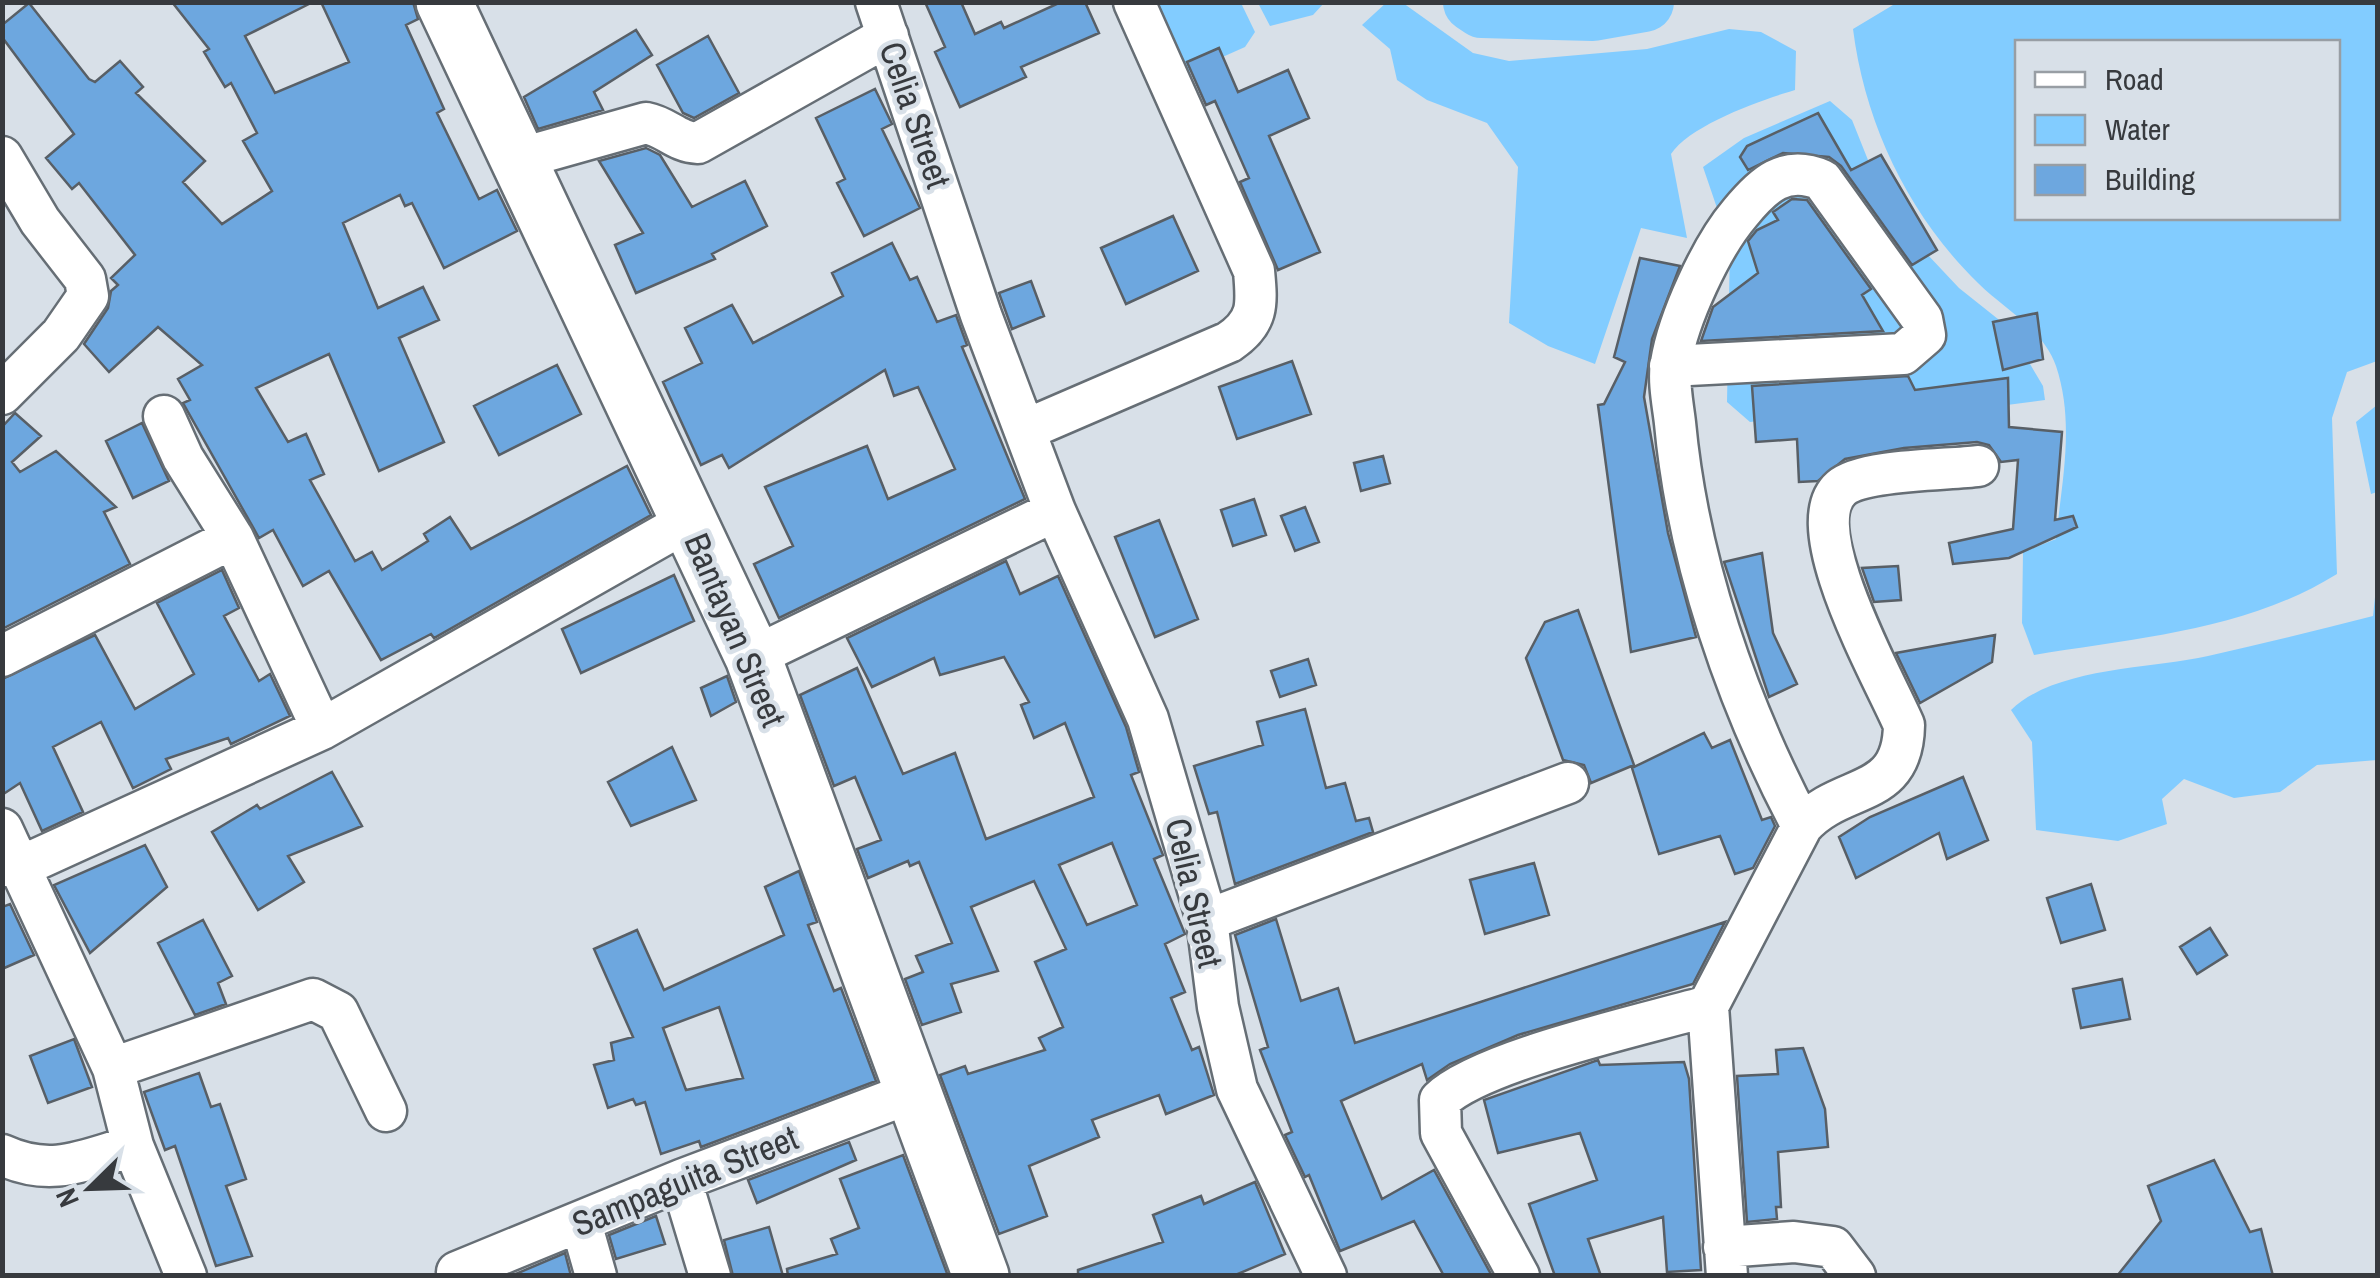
<svg xmlns="http://www.w3.org/2000/svg" width="2380" height="1278" viewBox="0 0 2380 1278" font-family="'Archivo Narrow',sans-serif">
<style>
.water{fill:#82ccff;fill-rule:evenodd}
.lines{fill:none;stroke-linecap:round;stroke-linejoin:round}
.river{stroke:#82ccff;stroke-width:60}
.building{fill:#6da7df;stroke:#585f66;stroke-width:2.5;fill-rule:evenodd}
.minor-casing{stroke:#666e75;stroke-width:45}
.secondary-casing{stroke:#666e75;stroke-width:60}
.minor{stroke:#fff;stroke-width:40}
.secondary{stroke:#fff;stroke-width:55}
.labels{text-anchor:middle;stroke-width:9;stroke-linejoin:round;paint-order:stroke}
.street-label{font-size:35px;fill:#373a3e;stroke:#d8e0e8}
</style>
<rect width="100%" height="100%" fill="#d8e0e8"/>
<!-- water -->
<path class="water" d="M1387 2 1403 3 1473 53 1509 61 1647 49 1729 29 1761 32 1796 51 1795 90C1761 100 1690 125 1671 154L1687 238 1641 228 1595 364 1548 346 1509 323 1518 167 1487 123 1427 100 1397 80 1390 49 1362 25Z
M1898 2 2377 3V361L2347 372 2332 418 2337 574C2247 630 2138 638 2034 655L2022 623 2023 552 2056 539C2062 480 2075 423 2056 366 2043 329 2004 309 1978 283 1909 216 1865 124 1853 29ZM2018 42H2338V218H2018Z
M1151 3H1241L1255 32 1245 47 1182 75Z
M1258 3H1324L1313 15 1270 26Z
M1830 101 1852 120 1882 195 1911 237 1959 288 2008 327 2043 386 2045 400 2007 405 1951 398 1750 422 1727 402 1730 246 1703 167 1744 138Z
M2377 405V492L2371 494 2356 422Z
M2375 597 2377 760 2317 765 2280 792 2234 798 2184 779 2162 799 2167 824 2118 841 2036 830 2032 742 2011 710C2056 667 2149 669 2208 656 2263 644 2318 630 2373 616Z"/>
<g class="lines">
<!-- river -->
<path class="river" d="M1473 2 1482 8 1593 11 1644 2"/>
</g>
<!-- building -->
<path class="building" d="M172 2H313L245 36 275 93 349 62 321 2H413L418 19 406 25 444 109 437 113 479 199 497 190 517 231 444 268 412 203 405 206 400 195 343 223 378 308 423 287 439 320 399 338 444 442 379 471 329 354 256 388 288 442 306 434 324 474 310 480 355 561 372 552 382 570 428 541 424 534 450 517 471 549 627 466 651 515 434 638 431 634 381 660 329 571 303 586 273 530 259 538 183 403 190 400 178 379 202 365 158 327 109 372 84 344 108 308 111 291 118 285 111 278 135 255 79 183 72 189 46 158 74 134 2 37V25L29 3 89 79 95 82 120 61 143 87 136 93 205 161 183 182 222 224 272 191 243 141 257 133 231 83 225 87 204 52 209 49Z
M925 2H961L975 34 1001 22 1004 28 1061 2H1085L1099 33 1021 67 1026 77 960 107 935 52 945 47Z
M636 30 652 55 594 92 603 110 538 129 524 97Z
M708 36 739 93 694 118 683 113 657 65Z
M1219 48 1238 92 1288 70 1309 118 1269 136 1320 252 1278 270 1240 182 1249 178 1215 101 1206 105 1187 62Z
M875 89 892 124 882 129 920 208 864 236 837 183 845 179 816 118Z
M1818 113 1851 170 1881 155 1937 250 1912 265 1841 166 1829 157 1783 153 1748 170 1740 157 1747 146Z
M646 148 660 155 692 207 745 181 767 226 712 254 715 259 636 293 615 245 643 233 599 161Z
M1792 199 1807 200 1871 289 1862 295 1883 331 1701 341 1713 307 1758 273 1748 241 1757 230 1778 220 1773 212Z
M1173 216 1198 271 1126 304 1101 248Z
M892 243 910 280 917 277 937 322 956 315 967 345 962 347 1025 499 779 618 754 564 793 546 765 487 867 446 888 499 955 469 918 387 894 396 885 370 729 468 722 455 701 465 663 382 702 363 685 328 732 305 753 343 843 296 832 273Z
M1640 258 1680 266 1652 339 1644 397 1668 533 1696 637 1631 652 1598 405 1604 404 1625 362 1614 357Z
M1031 281 1044 316 1012 329 999 293Z
M2037 313 2043 359 2003 370 1993 322Z
M1292 361 1311 414 1237 439 1219 387Z
M557 365 581 414 499 455 474 406Z
M1908 376 1915 390 2008 378 2009 427 2062 432 2055 520 2073 516 2077 527 2009 558 1953 564 1949 543 2013 529 2018 460 2001 462 1989 445 1977 442 1904 448 1845 459 1818 481 1799 482 1797 439 1756 442 1752 386Z
M15 413 41 436 12 462 20 472 56 451 116 507 104 512 130 564 2 629V427Z
M142 423 169 481 133 498 106 441Z
M1383 456 1390 483 1361 491 1354 463Z
M1254 499 1266 535 1233 546 1221 510Z
M1305 507 1319 542 1295 551 1281 516Z
M1159 520 1198 619 1155 637 1115 537Z
M1762 553 1773 633 1797 684 1769 697 1724 562Z
M1006 561 1020 594 1058 576 1126 727 1139 772 1131 775 1163 855 1154 859 1185 934 1165 944 1185 992 1171 998 1192 1050 1199 1047 1214 1095 1166 1114 1159 1095 1092 1120 1099 1137 1029 1166 1047 1216 999 1234 940 1075 965 1066 968 1074 1045 1050 1039 1038 1063 1027 1035 962 1066 949 1034 881 971 907 998 971 951 984 961 1012 922 1025 905 979 923 972 916 956 952 943 919 862 910 866 908 861 868 878 857 849 881 840 855 777 834 786 800 695 857 668 903 774 955 753 986 839 1094 797 1065 723 1034 738 1021 705 1029 702 1004 657 940 675 934 658 872 687 847 638ZM1112 843 1137 905 1087 925 1059 865Z
M1898 566 1901 600 1874 602 1862 568Z
M222 570 239 608 224 616 259 681 270 674 290 716 231 744 228 738 166 759 171 769 133 788 101 722 53 747 83 812 42 831 20 783 2 795V679L95 635 135 709 194 674 157 603Z
M674 575 694 621 581 673 562 629Z
M1578 610 1634 765 1591 783 1584 765 1563 760 1526 658 1545 622Z
M1995 635 1992 662 1920 703 1896 653Z
M1308 659 1316 685 1280 697 1271 671Z
M727 676 736 702 711 716 701 688Z
M1305 709 1326 788 1345 783 1356 821 1369 818 1373 832 1235 884 1217 812 1209 814 1194 766 1263 745 1257 722Z
M1704 733 1712 748 1730 740 1762 820 1771 817 1775 826 1753 868 1735 874 1720 836 1659 854 1632 768Z
M672 747 696 800 631 826 608 782Z
M332 772 362 826 288 856 304 882 258 910 212 832 257 805 260 809Z
M1963 777 1988 840 1947 859 1939 833 1856 878 1839 837 1870 817Z
M145 845 167 887 90 953 54 885Z
M1534 863 1549 915 1485 934 1470 880Z
M799 871 817 922 808 925 834 991 841 988 876 1081 701 1147 699 1141 661 1154 645 1102 636 1105 633 1099 608 1108 594 1065 614 1060 611 1043 633 1037 594 949 637 930 664 990 784 935 765 887ZM719 1007 743 1078 686 1090 663 1028Z
M2091 884 2105 930 2061 943 2047 898Z
M10 904 34 955 2 969V907Z
M1276 919 1301 1001 1338 988 1355 1043 1725 922 1693 984 1518 1035 1450 1064 1427 1080 1422 1064 1341 1101 1382 1199 1434 1170 1492 1276H1444L1414 1221 1340 1251 1309 1175 1305 1177 1285 1135 1292 1132 1260 1050 1268 1047 1235 935Z
M203 920 232 976 218 983 226 1004 195 1015 158 943Z
M2210 928 2227 955 2197 974 2180 947Z
M2122 979 2130 1019 2081 1028 2073 989Z
M74 1039 92 1087 48 1103 30 1056Z
M1803 1048 1825 1109 1828 1147 1778 1152 1781 1207H1776L1777 1219 1747 1222 1737 1076 1778 1074 1776 1050Z
M1598 1060 1600 1065 1684 1062 1689 1079 1701 1270 1667 1272 1663 1217 1588 1239 1601 1276H1555L1529 1204 1597 1180 1580 1133 1498 1153 1484 1100Z
M199 1073 211 1107 220 1104 246 1179 226 1186 252 1256 216 1266 175 1146 165 1150 144 1092Z
M849 1142 856 1160 757 1203 748 1180Z
M903 1155 948 1276H788L787 1269 837 1254 831 1239 859 1228 840 1179Z
M2214 1160 2250 1232 2261 1229 2273 1276H2117L2161 1221 2148 1186Z
M1255 1182 1285 1254 1233 1276H1078V1270L1163 1242 1153 1215 1201 1196 1204 1204Z
M656 1216 665 1244 616 1259 609 1235Z
M769 1227 783 1276H733L724 1240Z
M565 1253 571 1276H511Z"/>
<g class="lines">
<!-- minor casing -->
<g class="minor-casing">
<path id="minor" d="M876 2 981 315 1055 511 1148 719 1207 920 1218 1007 1237 1089 1326 1276
M2 157 40 221 85 279 88 296 61 335 2 394
M518 159 646 123C667 127 676 142 698 143L888 36
M1670 366 1903 354 1925 335 1922 319 1822 180C1785 164 1763 185 1740 213 1711 247 1678 319 1671 363 1668 382 1673 405 1675 423 1688 562 1737 703 1802 826
M164 416 183 458 233 538 322 729
M1025 430 1229 342C1259 322 1257 304 1254 271L1134 2
M2 656 233 538
M753 657 1055 511
M2 829 113 1068 133 1146 186 1276
M2 866H22L322 729 688 521
M1207 920 1568 783
M1708 1006 1727 1276
M113 1068 313 999 338 1012 386 1111
M2 1155C52 1178 84 1160 133 1146
M681 1180 710 1276
M581 1223 596 1276
M1724 1247 1794 1242 1833 1247 1855 1276
M457 1272 681 1180 913 1092
M1519 1276 1441 1133 1440 1100C1481 1060 1646 1024 1708 1006L1802 826C1842 781 1903 801 1904 725 1885 680 1797 527 1841 488 1863 469 1948 470 1978 466"/>
</g>
<!-- secondary casing -->
<g class="secondary-casing">
<path id="secondary" d="M444 2 753 657 981 1276"/>
</g>
<!-- minor -->
<use href="#minor" class="minor"/>
<!-- secondary -->
<use href="#secondary" class="secondary"/>
</g>
<g class="labels">
<!-- street labels -->
<g class="street-label">
<text transform="translate(915 115) rotate(71)" y="12">Celia Street</text>
<text transform="translate(735 630) rotate(67)" y="12">Bantayan Street</text>
<text transform="translate(1194 893) rotate(77)" y="12">Celia Street</text>
<text transform="translate(685 1181) rotate(-22)" y="12">Sampaguita Street</text>
</g>
</g>
<!-- border -->
<rect width="2380" height="1278" fill="none" stroke="#373a3e" stroke-width="10"/>
<!-- legend -->
<rect x="2015" y="40" width="325" height="180" fill="#d8e0e8" stroke="#989ea4" stroke-width="2.5"/>
<rect x="2035" y="72" width="50" height="15" fill="#ffffff" stroke="#989ea4" stroke-width="2.5"/>
<text x="2105" y="90" font-size="30" fill="#373a3e">Road</text>
<rect x="2035" y="115" width="50" height="30" fill="#82ccff" stroke="#989ea4" stroke-width="2.5"/>
<text x="2105" y="140" font-size="30" fill="#373a3e">Water</text>
<rect x="2035" y="165" width="50" height="30" fill="#6da7df" stroke="#989ea4" stroke-width="2.5"/>
<text x="2105" y="190" font-size="30" fill="#373a3e">Building</text>
<!-- north arrow -->
<g transform="translate(90 1188) rotate(247)" stroke="#d8e0e8" stroke-width="8" paint-order="stroke">
<path d="M0-8L18 38L0 25L-18 38Z" fill="#373a3e"/>
<text y="-15" font-size="28" font-weight="bold" text-anchor="middle" fill="#373a3e">N</text>
</g>
</svg>
